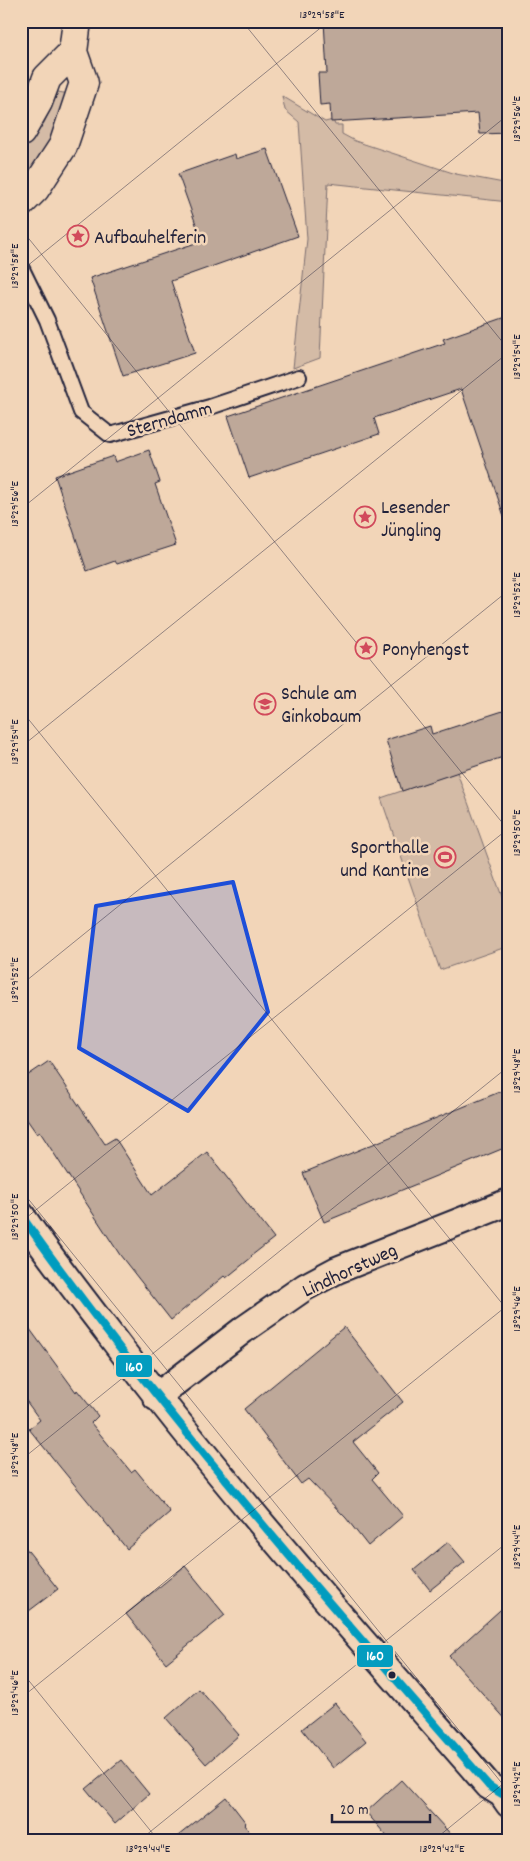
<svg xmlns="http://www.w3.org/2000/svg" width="530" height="1861" viewBox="0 0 530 1861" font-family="Dekko,sans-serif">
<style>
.green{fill:#d4bba6;stroke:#7b6e70}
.building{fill:#bea899;stroke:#22223b}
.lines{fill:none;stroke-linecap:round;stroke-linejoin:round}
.lane-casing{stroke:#22223b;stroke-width:18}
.street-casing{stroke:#22223b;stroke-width:30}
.secondary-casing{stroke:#22223b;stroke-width:31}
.lane{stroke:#f2d5b8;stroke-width:14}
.street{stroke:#f2d5b8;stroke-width:26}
.secondary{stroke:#f2d5b8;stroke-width:28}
.bus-1-casing{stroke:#f2d5b8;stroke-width:11}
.bus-1{stroke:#039cbf;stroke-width:8}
.marked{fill:#1d4ed8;fill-opacity:0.2;stroke:#1d4ed8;stroke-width:4;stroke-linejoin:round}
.ticks{fill:none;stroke:#22223b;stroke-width:1;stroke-opacity:0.45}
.bus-dot{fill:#22223b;stroke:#f2d5b8;stroke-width:2}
.labels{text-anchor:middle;stroke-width:5;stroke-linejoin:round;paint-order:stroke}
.poi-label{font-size:20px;fill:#22223b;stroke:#f2d5b8;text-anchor:start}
.street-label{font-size:20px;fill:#22223b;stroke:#f2d5b8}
.line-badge{stroke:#f2d5b8;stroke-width:2}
.badge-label{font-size:14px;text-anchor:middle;font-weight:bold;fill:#fff}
.neatline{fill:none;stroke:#22223b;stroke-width:2}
.ticks-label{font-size:12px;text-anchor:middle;fill:#22223b}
</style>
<rect width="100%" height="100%" fill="#f2d5b8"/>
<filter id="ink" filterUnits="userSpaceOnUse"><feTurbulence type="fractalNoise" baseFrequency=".02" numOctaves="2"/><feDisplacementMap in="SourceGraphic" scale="10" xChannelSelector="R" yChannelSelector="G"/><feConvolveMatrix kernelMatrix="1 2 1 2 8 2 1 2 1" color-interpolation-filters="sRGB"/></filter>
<g filter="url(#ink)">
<!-- green -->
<path class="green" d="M58 92 69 94 48 145 21 188V152L44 123Z
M282 96 325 122 333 120 335 125H342V134L355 141 456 174 509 184V202L328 183 320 358 293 368 307 239 299 122 285 110Z
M457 772 509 916V946L440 970 381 798Z"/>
<!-- building -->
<path class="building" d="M324 21H509V133L480 134 478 113 331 122 330 104 320 105 318 73H327Z
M267 149 298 236 171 281 195 353 123 376 90 278 202 241 178 174 235 154 236 159Z
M509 316V516H504L461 389 374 418 379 434 249 478 228 416 445 343 443 339Z
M149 450 160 482 155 484 176 545 117 564 115 561 87 571 55 476 113 456 115 462Z
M509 709V755L402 791 386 740 430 726 432 734Z
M49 1061 105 1144 115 1138 152 1195 207 1152 274 1238 251 1256 252 1257 226 1278 224 1276 171 1320 120 1255 40 1132 37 1134 21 1111V1080Z
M509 1088V1146L324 1222 303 1173Z
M21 1317 76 1392 77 1390 98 1416 91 1423 131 1472 135 1469 170 1512 127 1549 29 1429 40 1420 21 1394Z
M344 1327 403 1402 353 1442 378 1473 372 1479 403 1516 368 1546 346 1518 308 1479 301 1484 244 1409Z
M21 1542 58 1589 21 1617Z
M448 1542 465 1562 430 1590 414 1570Z
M185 1566 225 1615 166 1663 126 1614Z
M509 1602V1723L449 1656Z
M199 1689 239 1735 206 1764 166 1718Z
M335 1703 366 1741 333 1768 302 1729Z
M121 1760 149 1794 115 1824 86 1789Z
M401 1780 456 1840H390L366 1812Z
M226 1797 246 1823 244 1825 256 1840H173Z"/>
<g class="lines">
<!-- lane casing -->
<g class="lane-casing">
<path id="lane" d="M21 267 47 320 81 412 110 435 210 407 299 377"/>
</g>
<!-- street casing -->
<g class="street-casing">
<path id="street" d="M21 1215C48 1255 78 1293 107 1331 226 1489 359 1637 489 1786L502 1794 509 1804
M156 1397 243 1330 305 1287 337 1270 509 1202"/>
</g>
<!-- secondary casing -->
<g class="secondary-casing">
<path id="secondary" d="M21 132 38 102 47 78 73 52
M21 203 35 189 63 146 84 83 73 52 77 21"/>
</g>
<!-- lane -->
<use href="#lane" class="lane"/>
<!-- street -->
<use href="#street" class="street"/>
<!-- secondary -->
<use href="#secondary" class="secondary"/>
<!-- bus-1 casing -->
<g class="bus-1-casing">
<path id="bus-1" d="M21 1215C52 1260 85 1303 118 1346 236 1498 363 1642 489 1786L502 1794"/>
</g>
<!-- bus-1 -->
<use href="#bus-1" class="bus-1"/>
</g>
</g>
<!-- marked area -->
<path class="marked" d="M233 882 268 1012 188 1111 79 1048 96 906Z"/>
<!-- ticks -->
<path class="ticks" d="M242 21 509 350M21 33 36 21M21 229 509 831M21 271 329 21M21 509 509 114M21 710 509 1312M21 747 509 352M21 985 509 590M21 1190 509 1792M21 1222 509 828M21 1460 509 1066M21 1671 158 1840M21 1698 509 1304M140 1840 509 1541M434 1840 509 1779"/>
<!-- icons -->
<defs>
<g id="sight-ring" transform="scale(1.125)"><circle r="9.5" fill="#f2d5b8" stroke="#d1495b" stroke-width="1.5"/><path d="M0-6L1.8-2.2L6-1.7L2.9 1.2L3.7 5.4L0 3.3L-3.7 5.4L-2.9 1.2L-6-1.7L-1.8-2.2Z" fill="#d1495b"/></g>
<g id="school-ring" transform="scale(1.125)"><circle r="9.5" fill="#f2d5b8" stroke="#d1495b" stroke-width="1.5"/><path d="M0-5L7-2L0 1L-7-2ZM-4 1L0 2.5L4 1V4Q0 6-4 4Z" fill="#d1495b"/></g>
<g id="stadium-ring" transform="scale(1.125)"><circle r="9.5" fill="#f2d5b8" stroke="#d1495b" stroke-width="1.5"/><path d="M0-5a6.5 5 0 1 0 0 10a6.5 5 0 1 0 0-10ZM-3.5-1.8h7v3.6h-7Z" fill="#d1495b"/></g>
</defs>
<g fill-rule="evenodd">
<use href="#sight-ring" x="78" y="236"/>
<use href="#sight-ring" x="365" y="517"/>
<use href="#sight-ring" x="366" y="648"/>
<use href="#school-ring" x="265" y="704"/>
<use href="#stadium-ring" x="445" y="857"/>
</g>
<!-- markers -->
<circle class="bus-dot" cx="392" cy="1675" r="4.5"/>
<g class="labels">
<!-- poi labels -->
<g class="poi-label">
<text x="94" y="243">Aufbauhelferin</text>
<text x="381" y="513">Lesender<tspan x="381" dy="23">Jüngling</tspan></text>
<text x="382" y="655">Ponyhengst</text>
<text x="281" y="699">Schule am<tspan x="281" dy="23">Ginkobaum</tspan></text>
<text x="429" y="853" text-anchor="end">Sporthalle<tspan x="429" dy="23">und Kantine</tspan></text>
</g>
<!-- street labels -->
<g class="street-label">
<text transform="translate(169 418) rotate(-16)" y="7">Sterndamm</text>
<text transform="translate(349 1269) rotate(-25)" y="7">Lindhorstweg</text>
</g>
</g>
<g class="line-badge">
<rect x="115" y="1354" width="38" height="24" rx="5" fill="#039cbf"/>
<rect x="356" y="1644" width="38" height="24" rx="5" fill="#039cbf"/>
</g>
<g class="badge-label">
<text x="134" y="1371">160</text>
<text x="375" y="1660">160</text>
</g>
<!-- margin -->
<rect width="530" height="1861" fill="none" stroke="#f2d5b8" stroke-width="55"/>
<!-- scale -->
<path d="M332 1814v8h98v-8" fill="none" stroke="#22223b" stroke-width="2.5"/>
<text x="340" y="1814" font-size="15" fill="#22223b" stroke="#f2d5b8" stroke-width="4" paint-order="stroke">20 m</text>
<rect x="28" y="28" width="474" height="1806" class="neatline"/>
<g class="ticks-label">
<text x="322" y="18">13°29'58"E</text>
<text transform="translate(516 119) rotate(-90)" y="4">13°29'56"E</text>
<text transform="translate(14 266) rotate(-90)" y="4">13°29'58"E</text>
<text transform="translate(516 357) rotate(-90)" y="4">13°29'54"E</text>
<text transform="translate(14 504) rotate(-90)" y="4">13°29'56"E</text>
<text transform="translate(516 595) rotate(-90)" y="4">13°29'52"E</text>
<text transform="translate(14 742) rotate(-90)" y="4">13°29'54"E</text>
<text transform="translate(516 833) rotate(-90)" y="4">13°29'50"E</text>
<text transform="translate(14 980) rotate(-90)" y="4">13°29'52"E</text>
<text transform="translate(516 1071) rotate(-90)" y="4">13°29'48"E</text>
<text transform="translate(14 1217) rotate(-90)" y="4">13°29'50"E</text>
<text transform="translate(516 1309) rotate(-90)" y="4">13°29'46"E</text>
<text transform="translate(14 1455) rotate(-90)" y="4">13°29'48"E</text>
<text transform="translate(516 1547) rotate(-90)" y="4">13°29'44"E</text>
<text transform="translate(14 1693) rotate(-90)" y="4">13°29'46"E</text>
<text transform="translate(516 1784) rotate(-90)" y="4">13°29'42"E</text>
<text x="148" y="1852">13°29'44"E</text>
<text x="442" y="1852">13°29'42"E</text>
</g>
</svg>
